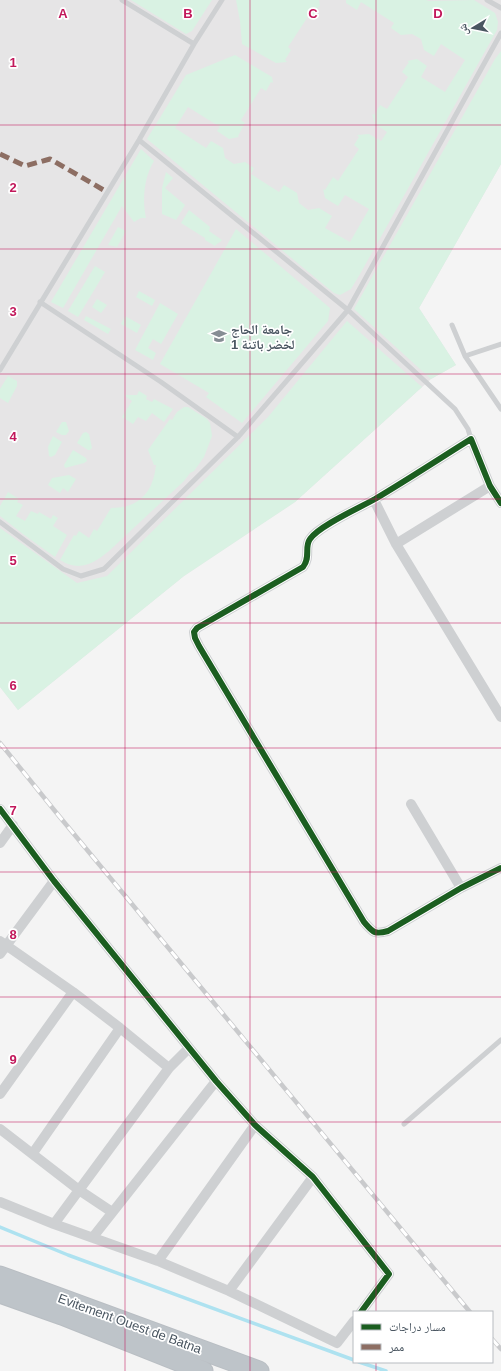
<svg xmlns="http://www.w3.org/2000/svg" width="501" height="1371" viewBox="0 0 501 1371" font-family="Helvetica,'Noto Naskh Arabic',sans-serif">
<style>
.education{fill:#e6e5e6}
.green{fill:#d9f2e3}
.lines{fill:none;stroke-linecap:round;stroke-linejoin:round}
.stream{stroke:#aee2f0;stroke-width:3.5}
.highway-casing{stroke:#b9bec3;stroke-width:21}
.lane{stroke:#ced0d2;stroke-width:5}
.street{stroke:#ced0d2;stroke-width:10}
.highway{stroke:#bec4c9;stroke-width:19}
.rail-casing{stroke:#c9cacc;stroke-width:4.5}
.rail{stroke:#fff;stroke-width:3;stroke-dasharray:9;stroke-linecap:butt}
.quiet{stroke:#8d6e63;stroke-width:5;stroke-dasharray:10 5;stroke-linecap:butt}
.cycleway-casing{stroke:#fff;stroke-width:8}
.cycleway{stroke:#1b5e20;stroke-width:6}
.grid{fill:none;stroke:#c2185b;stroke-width:1;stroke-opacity:0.55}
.labels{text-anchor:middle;stroke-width:3.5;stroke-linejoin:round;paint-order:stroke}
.poi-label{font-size:13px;font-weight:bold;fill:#4a5661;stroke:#fff;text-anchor:start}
.street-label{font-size:13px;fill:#4a5661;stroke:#fff}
.grid-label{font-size:13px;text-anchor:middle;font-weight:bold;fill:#c2185b;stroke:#fff;stroke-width:3.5;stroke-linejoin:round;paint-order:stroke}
</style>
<rect width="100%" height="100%" fill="#f4f4f4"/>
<!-- education -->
<path class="education" d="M0 0H501V164L419 308 456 365 431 379 295 502 184 576 18 710 0 687Z"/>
<!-- green -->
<path class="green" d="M131 0H212L192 31 186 34Z
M236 0H319L320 7 319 6 312 17 309 15 288 47 291 50 285 60 287 62 276 63 242 44 240 21Z
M346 0H426L429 1 474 0 495 13 498 22 497 30 360 274 351 289 340 295 334 293 147 139 186 75 235 55 272 77 273 83 271 82 266 91 261 88 241 120 245 123 238 136 239 137 229 139 217 131 220 127 188 107 175 128 206 148 211 141 223 148 225 158 234 164 245 162 254 168 251 174 279 192 284 185 297 193 299 203 308 210 319 208 332 216 325 228 350 242 369 209 345 195 338 206 325 198 323 189 325 190 333 177 338 181 359 149 354 145 359 137 357 135 369 134 381 141 387 132 375 124 372 114 374 115 380 105 387 109 408 77 402 72 409 62 407 61 417 59 427 66 421 77 445 92 465 60 441 44 434 56 424 50 421 39 412 34 401 35 391 28 394 23 361 2 357 10 346 3Z
M501 51V164L419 308 456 365 431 379 354 309 495 59Z
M141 149 154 161C144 177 142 200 146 218H141L134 222 122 206 63 308 51 302Z
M166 172 173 178 165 188 185 205 176 220 162 214V188Z
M189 210 210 227 209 231 222 240C220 243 217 243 215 246L205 240V238L181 223Z
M118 227 126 231 117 247 108 245Z
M236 229 330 308 328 321 242 423 206 397 209 393 160 364Z
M95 266 105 272 78 317 68 311Z
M139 291 155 300 152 306 136 297Z
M97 299 107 305 101 313 92 307Z
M160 303 178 314 161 344 153 339 148 348 156 353 153 360 135 350Z
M86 316 111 329 108 334 84 320Z
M125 316 141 325 137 333 121 324Z
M347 321 422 387 295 502 184 576 18 710 0 687V528L77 583 107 576 268 417Z
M8 376 17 381V386L8 403 0 398V389Z
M139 391 147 396 146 399 152 402 154 399 173 409 164 422 152 413 146 421 138 417 133 424 122 417 132 401 124 395H137Z
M184 407H188L207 419 210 423 212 436 204 457 194 471 190 473 184 481 109 551C93 564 79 572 60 560L74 535 76 536 79 531 89 538 94 529 97 531 111 508C139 508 153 493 156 465H154L148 450 170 419 172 420 177 412Z
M62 422H66L69 431 66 435H62L56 432Z
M86 432 89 434 92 448 90 450H88L77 443 83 433Z
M53 436 62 442 55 455 51 457 49 456 48 447Z
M73 450 86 458 87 461 84 463 65 468 64 465Z
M69 475 76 479 68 492 63 488 60 493 48 485 52 478Z
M8 492 19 499 17 502 23 505 16 516 25 521 31 511 38 514 39 512 51 519 53 515 58 518 53 526 67 535 55 557 23 534 0 516V506Z"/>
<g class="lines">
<!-- stream -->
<path class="stream" d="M0 1227 68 1255 354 1360
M359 1362 386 1371"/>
<!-- highway casing -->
<g class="highway-casing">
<path id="highway" d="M0 1276 259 1371
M0 1293 62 1315 203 1371"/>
</g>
<!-- lane -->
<path class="lane" d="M122 0 194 44
M487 0 501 8
M139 140 348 310 455 409 468 429 471 439
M40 302 161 382 238 437
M452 325 465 356 501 409
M465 356 501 344
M0 370 139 140 194 44 222 0
M0 522 63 569 81 576 104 569 238 437 348 310 501 33
M404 1124 501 1040"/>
<!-- street -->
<path class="street" d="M374 500 396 544 501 717
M501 503 490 486 471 439C439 459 407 480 375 499 359 508 319 526 310 539 304 547 311 557 303 567L197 628 194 632 195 638 199 646 364 922C373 932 374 935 388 931L461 888 501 868
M396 544 490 486
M411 804 461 888
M0 809 54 881 216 1081 255 1125 313 1177 389 1274 361 1312
M0 843 13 825
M0 941 73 992 120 1028 169 1068
M0 954 54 881
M0 1094 73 992
M0 1129 79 1190 112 1212
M33 1153 120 1028
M0 1202 54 1224 158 1261 229 1291 337 1343 354 1321
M54 1224 169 1068 189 1048
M93 1237 216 1081
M158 1261 255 1125
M229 1291 313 1177"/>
<!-- highway -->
<use href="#highway" class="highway"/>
<!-- rail casing -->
<g class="rail-casing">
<path id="rail" d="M0 743 59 816 470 1312
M492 1339 501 1349"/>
</g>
<!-- rail -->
<use href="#rail" class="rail"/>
<!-- quiet -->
<path class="quiet" d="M0 154 25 166 50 159 107 192"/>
<!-- cycleway casing -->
<g class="cycleway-casing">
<path id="cycleway" d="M501 503 490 486 471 439C439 459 407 480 375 499 359 508 319 526 310 539 304 547 311 557 303 567L197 628 194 632 195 638 199 646 364 922C373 932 374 935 388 931L461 888 501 868
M0 809 54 881 216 1081 255 1125 313 1177 389 1274 361 1312"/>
</g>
<!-- cycleway -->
<use href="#cycleway" class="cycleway"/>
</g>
<!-- grid -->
<path class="grid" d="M125 0V1371M250 0V1371M376 0V1312M0 125H501M0 249H501M0 374H501M0 499H501M0 623H501M0 748H501M0 872H501M0 997H501M0 1122H501M0 1246H501M376 1362V1371"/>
<!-- icons -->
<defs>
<g id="university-bare" transform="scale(1.2)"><path d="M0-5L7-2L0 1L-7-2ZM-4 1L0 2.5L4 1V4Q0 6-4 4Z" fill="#868d94" stroke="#fff" stroke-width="2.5" paint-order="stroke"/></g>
</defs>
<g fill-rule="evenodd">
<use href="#university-bare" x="219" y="336"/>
</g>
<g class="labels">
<!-- poi labels -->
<g class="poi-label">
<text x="231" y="334">جامعة الحاج<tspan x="231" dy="15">لخضر باتنة 1</tspan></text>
</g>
<!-- street labels -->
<g class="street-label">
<text transform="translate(130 1323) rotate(20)" y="5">Evitement Ouest de Batna</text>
</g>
</g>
<g class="grid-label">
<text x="63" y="18">A</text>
<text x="188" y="18">B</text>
<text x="313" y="18">C</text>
<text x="438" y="18">D</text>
<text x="13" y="67">1</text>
<text x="13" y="192">2</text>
<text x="13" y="316">3</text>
<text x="13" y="441">4</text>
<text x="13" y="565">5</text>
<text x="13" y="690">6</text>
<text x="13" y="815">7</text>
<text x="13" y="939">8</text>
<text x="13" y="1064">9</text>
</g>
<!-- legend -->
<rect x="353" y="1311" width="140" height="52" fill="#ffffff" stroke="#b7bbc0"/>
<rect x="361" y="1324" width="20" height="6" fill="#1b5e20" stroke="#b7bbc0"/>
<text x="389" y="1331" font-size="12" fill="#4a5661">مسار دراجات</text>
<rect x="361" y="1344" width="20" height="6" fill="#8d6e63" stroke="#b7bbc0"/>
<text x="389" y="1351" font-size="12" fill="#4a5661">ممر</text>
<!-- north arrow -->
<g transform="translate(473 28) rotate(260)" stroke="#ffffff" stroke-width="3" paint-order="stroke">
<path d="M0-3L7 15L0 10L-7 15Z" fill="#4a5661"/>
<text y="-6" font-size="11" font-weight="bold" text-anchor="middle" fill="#4a5661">ش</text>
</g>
</svg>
